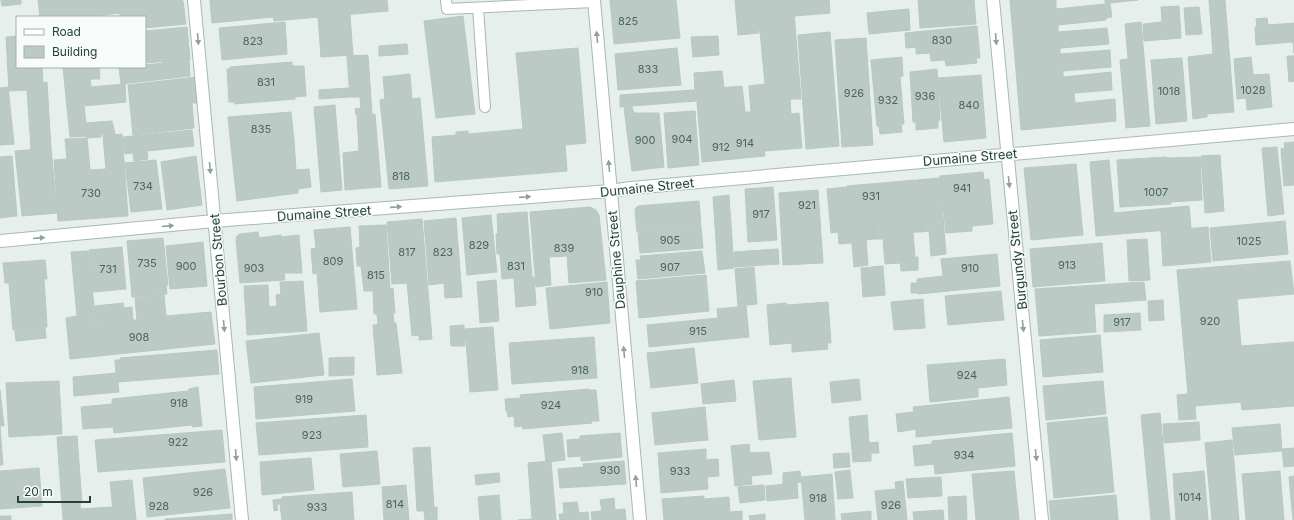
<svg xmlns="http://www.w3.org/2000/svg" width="1294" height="520" viewBox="0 0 1294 520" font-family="Inter,sans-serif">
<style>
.building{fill:#bbcac4;stroke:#b8c9c2}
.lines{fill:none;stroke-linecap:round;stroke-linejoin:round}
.service-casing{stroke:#a8b8b2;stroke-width:12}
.minor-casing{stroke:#a8b8b2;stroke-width:14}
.service{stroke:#fff;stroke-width:10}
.minor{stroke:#fff;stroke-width:12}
.oneway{fill:#92a09c}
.labels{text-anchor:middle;stroke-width:3;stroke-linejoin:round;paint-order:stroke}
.number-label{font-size:11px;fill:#4a645c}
.street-label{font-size:13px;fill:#24423a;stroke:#f7fbf9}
</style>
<rect width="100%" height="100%" fill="#e6efeb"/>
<!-- building -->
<path class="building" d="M1 0H21V4L2 6Z
M38 0H181L183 1 186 24 145 28V17H120V13L88 17H40Z
M210 0H387L388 11 274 21 273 17 212 23Z
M610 0H676L680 38 614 44Z
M735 0H757L759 33 738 35Z
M757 0H793L801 99H790L791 114 799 113 802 148 764 151 765 156 702 162 696 90 742 86 745 112H751L749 86 765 84Z
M793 0H829L830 13 795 16Z
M918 0H974L976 24 920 28Z
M1010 0H1056V9L1105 4 1106 20 1058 25V32L1107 28 1109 44 1060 48V54L1110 50 1111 67 1063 71V77L1111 72 1112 90 1074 93 1075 103 1115 99 1116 121 1021 130Z
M1105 0H1138L1110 3 1112 17 1106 18Z
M1209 0H1225L1234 112 1207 114V117L1193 119 1188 57 1213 54Z
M1179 6 1181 38 1144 41 1143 24 1162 22 1161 7Z
M1199 7 1202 34 1186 35 1184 8Z
M909 9 910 30 869 34 867 13Z
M350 15 353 55 321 57 318 18Z
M463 16 475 114 436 118 424 21Z
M1267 18 1268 25 1294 23V53L1293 42 1256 45 1255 27H1257L1256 19Z
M285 22 287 54 222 60 219 28Z
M1141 22 1150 126 1126 128 1120 60 1128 59 1125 24Z
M977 26 980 58H976L977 63 946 66 945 60 931 61 930 53 916 54V47L906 48 905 33Z
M187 27 190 59 145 63V31Z
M830 32 839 146 806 149 798 35Z
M17 36V67H42L43 83 47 82 51 148 31 149 27 90 9 91 6 37Z
M718 36 719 55 693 57 691 37Z
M866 38 873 145 842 147 835 40Z
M407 44 408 54 379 56V46Z
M578 48 586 143 565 145 567 171 435 182 432 137 456 135V132L468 131V134L523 129 516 53Z
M677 48 681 85 618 90 615 54Z
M368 55 372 114 356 115 355 109 361 108 360 97H350L347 56Z
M1287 56H1294V81L1289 82Z
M902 57 903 76 900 77 904 124H901L902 132 880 134 879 126H877L871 60Z
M1251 57 1253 75 1269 74 1272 107 1247 110 1246 98 1237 99 1234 59Z
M1182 58 1187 121 1156 124 1151 60Z
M189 59 190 76 121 84 119 67H145V65L163 63V62Z
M292 62V66H304L306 96 295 97V99L235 104 234 102H229L227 69H230V67Z
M74 67H99L100 79H90L91 87 125 84 126 102 84 106 86 123 112 121 115 134 101 135V137L87 138V136L70 137 63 68Z
M937 69 940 120 938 121V128L916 130V122H913L910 72Z
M722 71 724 87 695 90 694 73Z
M410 74 412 99 420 98 428 186 389 189 380 100 385 99 383 77Z
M981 75 986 138 944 142 938 78Z
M196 77 199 103H192L194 128 133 135 128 85Z
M8 87 14 144 0 145V88Z
M349 88 350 97 319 99V90Z
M695 90 696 101 620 107V95Z
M335 105 342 190 321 192 314 107Z
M632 107 634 113H659L664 167 632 171 624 108Z
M695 111 699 165 668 168 664 113Z
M291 112 294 140 231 147 228 117Z
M375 114 381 187 345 190 343 153 359 151 357 116Z
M192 130 194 146 147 151 148 159 134 161 133 153 125 154 123 137Z
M122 134 128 216 58 221 54 160 67 159 65 139 87 138 90 170 106 169 103 136Z
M294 140 296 170 309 169 311 187 298 189V193L237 201 231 147Z
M1294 142V185L1284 186 1281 149 1285 148 1284 143Z
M1277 147 1284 214 1268 216 1262 148Z
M51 148 57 213 22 216 15 151Z
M1220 155 1224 211 1205 213 1201 156Z
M12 156 17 216 0 218V157Z
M196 156 202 205 167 210 161 162Z
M1166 157 1167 158 1200 157 1202 200 1171 202V204L1120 207 1117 160Z
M156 160 162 209 131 212 125 163Z
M1109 160 1114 213 1189 206 1191 228 1096 236 1090 162Z
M1076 164 1083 235 1031 240 1024 168Z
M983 172 984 180 989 179 993 224 972 226V231L946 233 940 176Z
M940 178 946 254 931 256 929 231 921 232 917 180Z
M916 180 921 232H913L915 257 899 258 893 182Z
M893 182 900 263 885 264 883 239H874L870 184Z
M870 184 874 239 866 240 868 265 854 267 847 186Z
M773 187 777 240 748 242 745 189Z
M847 187 851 243 839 244 838 232 831 233 827 189Z
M818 190 823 263 783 265 779 193Z
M729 195 734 268 718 270 713 197Z
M699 201 701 226 637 232 635 210 636 208 638 206Z
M590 207 596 210 599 215 606 280 569 283 567 256 549 257 551 285 536 287 530 212Z
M527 212 532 277H534L536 305 516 307 514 278 502 279 500 254H497L496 234H498L497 214Z
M491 215 497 272 467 275 462 218Z
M456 218 462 297 445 298 444 283 429 285 424 221Z
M422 219 432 339 419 340V335L412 336 407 283 392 284 387 222Z
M1285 221 1288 254 1213 261 1210 228Z
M386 225 390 289 393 288 395 313H393L394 323 378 324 377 314H374L373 291H364L361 266H357L356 248 360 247 359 226Z
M350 227 357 309 320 312 317 273 313 274 311 249 316 248 314 230Z
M701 227 703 248 640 253 638 233Z
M1208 227 1211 262 1163 266 1161 231Z
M258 232 259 238 281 235V237L299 235 302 273H284L285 280 240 283 236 240 237 236 240 234Z
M163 238 168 285 166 286 167 294 132 297 127 241Z
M1147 239 1150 280 1129 281 1127 240Z
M203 242 207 286 170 289 166 246Z
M1102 243 1105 281 1033 287 1030 249Z
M122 247 126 289 93 292 89 250Z
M778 249 779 264 735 267 734 252Z
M88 251 96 324H97L95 306 123 303 124 308 132 307 133 320H137L135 298 164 295 166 316 211 312 215 344 70 359 66 318 77 316 71 252Z
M702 251 705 273 638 279 636 260H641L640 256Z
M997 254 1000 286 918 294V293H911V283H917V279L943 276 941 259Z
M918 257V270L901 271 900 258Z
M45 260 47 279H44L47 327 13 330 9 283H5L3 263Z
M1290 261 1294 294 1237 299 1241 346 1294 342V406L1242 410 1241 402 1195 406 1196 419 1179 420 1177 395 1188 394 1177 270Z
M883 266 885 295 863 297 861 268Z
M754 267 757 304 738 306 735 269Z
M706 275 709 311 639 318 636 281Z
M496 280 499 321 480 323 477 282Z
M303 281 307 331 247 335 244 286 268 285 269 307 277 306 276 295 281 294 280 282Z
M607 282 610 323 550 329 546 288Z
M1144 282 1146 300 1094 304 1096 332 1039 336 1035 289Z
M1001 291 1004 320 948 325 945 296Z
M923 299 925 328 894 330 891 302Z
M1163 300 1164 320 1149 321 1148 301Z
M828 302 831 343H827L828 349 792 352V343L770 345 767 305 786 303 787 305Z
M746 306 749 337 649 347 647 325 718 318 717 309Z
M1140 313 1141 330 1104 332V315Z
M396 323 402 373 377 375 373 325Z
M464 325 465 346H451L450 326Z
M493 327 498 390 470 392 465 329Z
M45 328 46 338 16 341 15 331Z
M319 333 324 375 251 383 246 341Z
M1100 335 1103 372 1043 377 1040 340Z
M594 337 597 378 512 384 509 343Z
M694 348 698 383 651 388 647 353Z
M217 350 219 374 118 382 119 392 74 396 73 377 116 373 115 360H120V358Z
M354 357V375L329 376V358Z
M1005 359 1007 385 978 388V397L930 402 927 365Z
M791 378 796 437 759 440 753 381Z
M352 379 355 411 256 419 254 387Z
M859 379 861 400 832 403 830 382Z
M734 380 736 401 703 404 701 384Z
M59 381 62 434 9 437 6 383Z
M1103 381 1106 414 1046 420 1043 386Z
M198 387 202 426 193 427 192 425 114 433 113 427 83 429 81 407 112 404V399L188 391 189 389Z
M589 389V390H596L599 421H591L592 423 523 429 522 426 515 427 514 416 508 417 507 411H506L505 399 521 398 520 395Z
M0 390 4 426H0Z
M1009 397 1012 428 916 437V429L898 432 896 414 914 412 913 407Z
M705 407 708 440 655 445 652 413Z
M1160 413 1170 520H1151L1141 415Z
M366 415 368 447 259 455 256 423Z
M867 415 869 443 878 442 879 453H871V461L853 462 849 417Z
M1107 417 1114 492 1054 498 1047 423Z
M1199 422 1200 440 1164 443 1163 424Z
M1280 424 1282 451 1235 455 1232 428Z
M0 427 3 465H0Z
M222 430 225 462 98 472 95 440Z
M562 433 565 460 546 462 543 435Z
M620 433 622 457 581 461V456L568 457 567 440 580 439V436Z
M1012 433 1015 466 935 474 934 464 915 466 913 446 932 444V441Z
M77 436 82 503H80L81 520H63L57 437Z
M1232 440 1239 520H1212L1205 443Z
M749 444 750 453 769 452 772 474 751 476 752 484 735 486 731 446Z
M430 447 434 508 437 507V520H425L424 511H417L413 448Z
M1294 448V466L1284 467 1282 449Z
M706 449V460L718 459 719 476 707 477 708 489 661 493 658 453Z
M377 451 380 484 343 487 340 454Z
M849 453 850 467 834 468 833 454Z
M311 458 314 490 262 495 260 462Z
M551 461 556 520H518L532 519 528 463Z
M624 461 626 484 560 488 558 469 584 467 583 464Z
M39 468 42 506 0 509V471Z
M225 469 230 508 147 517 143 478Z
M850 470 853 498 838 499 835 472Z
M800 471 801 482 783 484V473Z
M1014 471 1019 520H976L972 474Z
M1204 471 1208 520H1176L1173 474Z
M1280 471 1284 520H1246L1242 474Z
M499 473 500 482 476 485 475 475Z
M832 474 835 520H805L801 477Z
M1294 476V520H1293L1289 477Z
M941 477 942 496 908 498 906 479Z
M132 480 136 520H114L110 482Z
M903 481 907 520H878L875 491 896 489 895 482Z
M797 483 798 498 767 501 766 486Z
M406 485 409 520H384L382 487Z
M764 485 765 500 740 503 738 487Z
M352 492 354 520H282L280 504H277L278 510 274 511 273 500 282 499V497Z
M499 495 501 520H480L478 497Z
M1116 495 1118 520H1051L1049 501Z
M704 496V499L729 497 730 512 742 511V520H664L662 499Z
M966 496 967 520H949L948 497Z
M614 498 615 510 625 509 626 520H592L591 512 602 511 600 500Z
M577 502 579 513 588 512 589 520H560L559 514H564L563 503Z
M113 507 114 520H81L80 509Z
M943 510 944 520H914L913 512Z
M871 511V520H842L841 514Z
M232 514V520H165V519Z
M765 514V520H750L749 516Z
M0 516H11V520H0Z"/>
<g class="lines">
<!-- service casing -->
<g class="service-casing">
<path id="service" d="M446 0 447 9 594 2
M478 8 485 107"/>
</g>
<!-- minor casing -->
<g class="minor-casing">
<path id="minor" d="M194 0 242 520
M594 0 640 520
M993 0 1042 520
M0 241 214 221 610 191 631 188 1294 129"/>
</g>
<!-- service -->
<use href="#service" class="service"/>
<!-- minor -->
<use href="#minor" class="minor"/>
</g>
<!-- one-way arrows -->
<defs><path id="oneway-solid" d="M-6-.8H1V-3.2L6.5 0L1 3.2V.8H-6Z"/></defs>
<g class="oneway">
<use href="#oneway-solid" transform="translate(597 37) rotate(-95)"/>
<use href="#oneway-solid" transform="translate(198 39) rotate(85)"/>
<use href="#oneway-solid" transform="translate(996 39) rotate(85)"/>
<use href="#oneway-solid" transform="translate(609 166) rotate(-95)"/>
<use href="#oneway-solid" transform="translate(210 168) rotate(85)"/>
<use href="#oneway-solid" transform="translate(1009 182) rotate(84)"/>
<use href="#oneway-solid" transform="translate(525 197) rotate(-4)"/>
<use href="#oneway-solid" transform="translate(396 207) rotate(-4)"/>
<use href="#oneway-solid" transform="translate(168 226) rotate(-5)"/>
<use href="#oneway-solid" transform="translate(39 238) rotate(-5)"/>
<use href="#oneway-solid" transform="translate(224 326) rotate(85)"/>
<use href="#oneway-solid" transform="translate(1023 326) rotate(84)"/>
<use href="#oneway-solid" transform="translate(624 352) rotate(-95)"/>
<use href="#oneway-solid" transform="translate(236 455) rotate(85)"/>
<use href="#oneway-solid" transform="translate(1036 455) rotate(84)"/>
<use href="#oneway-solid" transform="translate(636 481) rotate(-95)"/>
</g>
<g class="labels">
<!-- number labels -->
<g class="number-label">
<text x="628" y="25">825</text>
<text x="942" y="44">830</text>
<text x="253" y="45">823</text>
<text x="648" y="73">833</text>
<text x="266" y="86">831</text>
<text x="1253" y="94">1028</text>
<text x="1169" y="95">1018</text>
<text x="854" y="97">926</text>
<text x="925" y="100">936</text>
<text x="888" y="104">932</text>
<text x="969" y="109">840</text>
<text x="261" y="133">835</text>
<text x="682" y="143">904</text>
<text x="645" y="144">900</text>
<text x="745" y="147">914</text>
<text x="721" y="151">912</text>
<text x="401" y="180">818</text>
<text x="143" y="190">734</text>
<text x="962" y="192">941</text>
<text x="1156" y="196">1007</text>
<text x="91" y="197">730</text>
<text x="871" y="200">931</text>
<text x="807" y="209">921</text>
<text x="761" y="218">917</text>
<text x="670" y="244">905</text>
<text x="1249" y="245">1025</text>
<text x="479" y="249">829</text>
<text x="564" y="252">839</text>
<text x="407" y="256">817</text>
<text x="443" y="256">823</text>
<text x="333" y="265">809</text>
<text x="147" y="267">735</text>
<text x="1067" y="269">913</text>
<text x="186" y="270">900</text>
<text x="516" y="270">831</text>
<text x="670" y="271">907</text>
<text x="254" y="272">903</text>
<text x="970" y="272">910</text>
<text x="108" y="273">731</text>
<text x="376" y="279">815</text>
<text x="594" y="296">910</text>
<text x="1210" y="325">920</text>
<text x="1122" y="326">917</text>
<text x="698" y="335">915</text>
<text x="139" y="341">908</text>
<text x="580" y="374">918</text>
<text x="967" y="379">924</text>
<text x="304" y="403">919</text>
<text x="179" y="407">918</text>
<text x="551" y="409">924</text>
<text x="312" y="439">923</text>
<text x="178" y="446">922</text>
<text x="964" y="459">934</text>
<text x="610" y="474">930</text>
<text x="680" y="475">933</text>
<text x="203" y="496">926</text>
<text x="1190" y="501">1014</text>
<text x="818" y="502">918</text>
<text x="395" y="508">814</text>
<text x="891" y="509">926</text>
<text x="159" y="510">928</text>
<text x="317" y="511">933</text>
</g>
<!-- street labels -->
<g class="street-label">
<text transform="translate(970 157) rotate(-5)" y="5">Dumaine Street</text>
<text transform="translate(647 187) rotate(-6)" y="5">Dumaine Street</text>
<text transform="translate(324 213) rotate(-4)" y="5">Dumaine Street</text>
<text transform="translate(218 260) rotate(-95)" y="5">Bourbon Street</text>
<text transform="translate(616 260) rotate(-95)" y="5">Dauphine Street</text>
<text transform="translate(1017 260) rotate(-96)" y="5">Burgundy Street</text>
</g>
</g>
<!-- legend -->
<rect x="16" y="16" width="130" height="52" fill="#f7fbf9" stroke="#a3b1ad"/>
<rect x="24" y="29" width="20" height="6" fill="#ffffff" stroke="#a3b1ad"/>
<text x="52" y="36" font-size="12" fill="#24423a">Road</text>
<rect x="24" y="46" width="20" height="12" fill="#bbcac4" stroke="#a3b1ad"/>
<text x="52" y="56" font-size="12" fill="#24423a">Building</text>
<!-- scale -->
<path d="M18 496v6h72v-6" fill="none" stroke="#24423a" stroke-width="2"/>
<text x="24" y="496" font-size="12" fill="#24423a" stroke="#f7fbf9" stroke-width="3" paint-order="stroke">20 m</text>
</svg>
